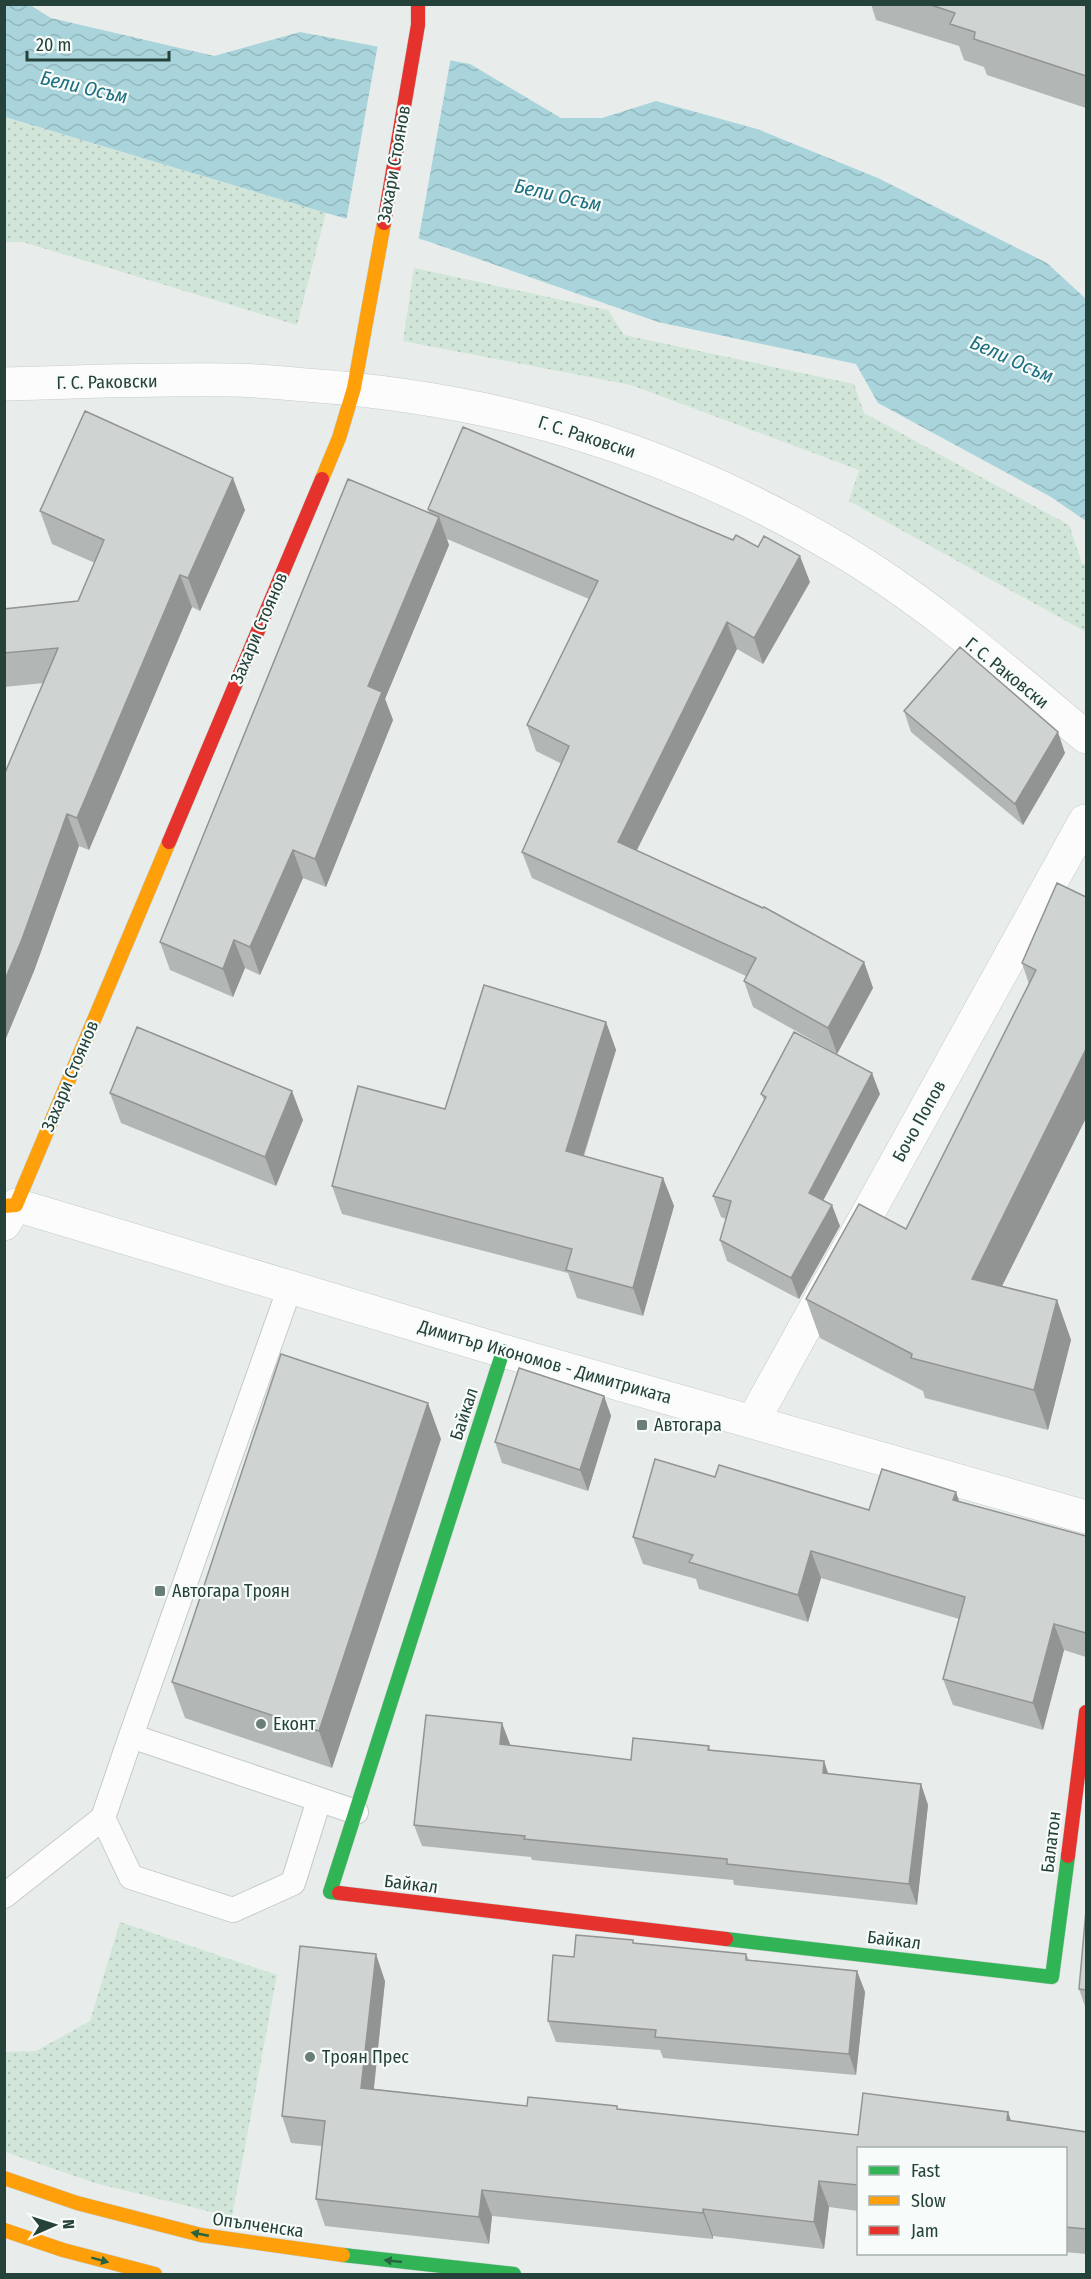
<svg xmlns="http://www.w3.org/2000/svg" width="1091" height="2279" viewBox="0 0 1091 2279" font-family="'Fira Sans Condensed',sans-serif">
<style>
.grass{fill:url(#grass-dots)}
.water{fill:url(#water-waves)}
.pier{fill:#e8edeb}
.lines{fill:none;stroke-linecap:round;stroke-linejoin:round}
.lane-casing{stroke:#c5cac8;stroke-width:26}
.street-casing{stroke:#c5cac8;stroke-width:34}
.fast-casing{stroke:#c3cbc8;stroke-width:15}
.slow-casing{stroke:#c3cbc8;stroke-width:15}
.jam-casing{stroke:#c3cbc8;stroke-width:15}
.lane{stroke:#fcfcfc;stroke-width:24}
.street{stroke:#fcfcfc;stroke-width:33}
.fast{stroke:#30b455;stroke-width:14}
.slow{stroke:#ff9f0a;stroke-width:14}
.jam{stroke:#e5322d;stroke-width:14}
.wall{fill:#b2b6b5}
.shaded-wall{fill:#919493}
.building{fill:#cfd4d2;stroke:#919493;stroke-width:1.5}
.oneway{fill:#286442}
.poi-dot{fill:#697e78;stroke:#f7fbf9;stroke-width:2}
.labels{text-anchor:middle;stroke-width:4.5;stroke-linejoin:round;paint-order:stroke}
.street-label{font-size:18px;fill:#24423a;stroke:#f7fbf9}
.poi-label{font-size:18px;fill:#24423a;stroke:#f7fbf9;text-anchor:start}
.water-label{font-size:20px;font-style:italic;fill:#1c6f80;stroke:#f7fbf9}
</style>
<defs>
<pattern id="grass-dots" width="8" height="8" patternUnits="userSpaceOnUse" patternTransform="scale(1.5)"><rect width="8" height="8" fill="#d1e6d8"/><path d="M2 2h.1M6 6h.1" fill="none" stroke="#b3c6ba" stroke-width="1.8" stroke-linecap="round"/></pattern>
<pattern id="water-waves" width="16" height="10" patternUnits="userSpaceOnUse" patternTransform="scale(1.5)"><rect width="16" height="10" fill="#a9d4db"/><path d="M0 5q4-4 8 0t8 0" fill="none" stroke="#91b7bd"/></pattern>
</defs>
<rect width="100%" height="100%" fill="#e8edeb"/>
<!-- grass -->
<path class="grass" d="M4 117 326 213 297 325 23 242H5Z
M414 268 608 310 624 335 854 384 864 413 1069 525 1082 563 1086 565V632L849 501 859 470 631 385 403 341Z
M120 1922 277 1975 232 2217 95 2183 5 2152V2052L36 2051 90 2021Z"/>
<!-- water -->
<path class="water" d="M4 5H30L51 18 214 56 300 32 470 64 561 118H602L656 101 757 129 878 178 1047 263 1086 299V521L1051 497 878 403 856 364 658 322 427 241 326 213 5 117Z"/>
<!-- pier -->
<path class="pier" d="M378 44 451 57 418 242 346 222Z"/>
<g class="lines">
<!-- lane casing -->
<g class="lane-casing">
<path id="lane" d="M290 1287 131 1736 356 1812
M103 1818 131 1877 233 1910 293 1883 319 1800
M4 1896 103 1818 131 1736"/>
</g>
<!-- street casing -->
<g class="street-casing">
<path id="street" d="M4 384C79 382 154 379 229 380 255 380 280 383 306 385 501 399 669 449 837 548 927 601 1006 671 1086 737
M4 1224 16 1205 503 1351 1086 1517
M753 1421 1085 821"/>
</g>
<!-- fast casing -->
<g class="fast-casing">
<path id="fast" d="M339 1893 330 1892 503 1351
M726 1939 1052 1977 1068 1856
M343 2255 514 2274"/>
</g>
<!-- slow casing -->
<g class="slow-casing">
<path id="slow" d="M322 479 339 438 354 388 384 223
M4 1206 16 1205 169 842
M4 2178 77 2203 201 2235 343 2255
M4 2230 63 2250 155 2274"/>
</g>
<!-- jam casing -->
<g class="jam-casing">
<path id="jam" d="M384 223 418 25V4
M169 842 322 479
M1068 1856 1086 1712
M339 1893 726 1939"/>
</g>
<!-- lane -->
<use href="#lane" class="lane"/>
<!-- street -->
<use href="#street" class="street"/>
<!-- fast -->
<use href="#fast" class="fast"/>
<!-- slow -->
<use href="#slow" class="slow"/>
<!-- jam -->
<use href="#jam" class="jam"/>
</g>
<!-- wall -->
<path class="wall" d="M871 4H1086V108L987 75 984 67 964 60 959 46 876 20Z
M428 509 810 582 763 664 737 649 636 851 864 962 873 988 837 1054 753 1007 744 981 746 976 532 878 522 852 562 764 536 751 527 725 589 599 447 539 449 545 385 699 393 720 326 887 303 878 260 975 245 968 233 997 170 970 160 942 429 513Z
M245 510 200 611 192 607 89 850 79 846 34 971 4 1043V775L44 683 4 687V609L78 601 95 563 52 544 40 511Z
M904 711 1065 753 1023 825 911 732Z
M1057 883 1086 1118 1002 1286 1057 1300 1071 1340 1048 1430 925 1398 923 1391 820 1338 806 1299 906 1229 1029 984 1022 963Z
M606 1022 616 1050 584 1156 663 1178 674 1206 643 1316 577 1298 568 1273 342 1214 332 1186 445 1109Z
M110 1093 303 1120 276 1186 121 1123Z
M761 1094H880L823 1200 840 1226 799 1299 727 1261 720 1240 726 1219 721 1217 713 1196 764 1100Z
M604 1396 611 1416 588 1491 502 1463 495 1442Z
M441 1439 332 1768 185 1718 172 1682Z
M715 1477 869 1510 959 1501 1086 1536V1657L1064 1650 1043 1730 953 1705 943 1679 959 1619 821 1578 808 1622 699 1589 696 1579 643 1564 633 1537Z
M510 1744V1745L631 1760 709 1746 710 1750 824 1761 828 1774 921 1784 928 1805 917 1905 734 1885 733 1880 532 1860 531 1857 422 1846 414 1825Z
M1086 1910V2009L1079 1989Z
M633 1940 634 1943 746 1954 749 1960 857 1971 865 1992 856 2075 663 2058 660 2050 556 2042 548 2021 574 1957Z
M385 1981 374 2089 527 2106H617L618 2109 858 2135 1008 2112 1011 2121 1086 2132V2254L1065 2252V2148H858V2211L829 2207 824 2249 713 2236V2239L492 2216 489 2244 325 2226 316 2199 322 2146 291 2143 282 2116Z"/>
<!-- shaded-wall -->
<path class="shaded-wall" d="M233 478 245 510 200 611 188 578Z
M439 517 449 545 385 699 393 720 326 887 315 859 368 686Z
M800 556 810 582 763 664 754 638Z
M180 575 192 607 89 850 77 818Z
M727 622 737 649 628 868 618 842Z
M1058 732 1065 753 1023 825 1015 804Z
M67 814 79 846 34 971 4 1043V982Z
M293 850 303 878 260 975 250 947Z
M234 940 245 968 233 997 223 969Z
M864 962 873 988 837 1054 828 1028Z
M606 1022 616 1050 576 1179 566 1151Z
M1086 1049V1118L986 1318 972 1279Z
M872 1073 880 1094 816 1214 809 1193Z
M292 1091 303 1120 276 1186 265 1157Z
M663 1178 674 1206 643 1316 633 1288Z
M832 1205 840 1226 799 1299 791 1278Z
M1057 1300 1071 1340 1048 1430 1034 1390Z
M604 1396 611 1416 588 1491 580 1470Z
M428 1403 441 1439 332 1768 319 1731Z
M956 1492 965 1518 953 1500Z
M811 1551 821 1578 808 1622 798 1595Z
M1054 1624 1064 1650 1043 1730 1033 1703Z
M502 1723 510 1744 508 1765 500 1744Z
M824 1761 831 1782 823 1773Z
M921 1784 928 1805 917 1905 909 1884Z
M376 1954 385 1981 371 2114 361 2088Z
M857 1971 865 1992 856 2075 849 2054Z
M1008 2112 1017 2138 1007 2120Z
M819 2181 829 2207 824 2249 814 2222Z
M482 2190 492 2216 489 2244 479 2217Z
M703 2209 713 2236V2239L703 2213Z"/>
<!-- building -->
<path class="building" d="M928 4H1086V76L974 39 975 32 950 24 955 13Z
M85 411 233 478 188 578 180 575 77 818 67 814 22 939 4 982V775L58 648 4 653V609L78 601 104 540 40 511Z
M463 427 733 540 736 535 758 547 764 536 800 556 754 638 727 622 618 842 763 908 764 907 864 962 828 1028 744 981 756 958 522 852 569 746 527 725 598 581 428 509Z
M348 479 439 517 368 686 382 692 315 859 293 850 250 947 234 940 223 969 160 942Z
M960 647 1058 732 1015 804 904 711Z
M1057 883 1086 897V1049L972 1279 1057 1300 1034 1390 911 1358 912 1354 806 1299 859 1204 906 1229 1036 970 1022 963Z
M484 985 606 1022 566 1151 663 1178 633 1288 566 1270 572 1249 332 1186 358 1086 445 1109Z
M137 1027 292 1091 265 1157 110 1093Z
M794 1032 872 1073 809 1193 832 1205 791 1278 720 1240 731 1201 713 1196 766 1097 761 1094Z
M281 1354 428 1403 319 1731 172 1682Z
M519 1368 604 1396 580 1470 495 1442Z
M655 1459 715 1477 719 1465 869 1510 882 1469 956 1492 953 1500 1086 1536V1633L1054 1624 1033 1703 943 1679 965 1597 811 1551 798 1595 689 1562 693 1555 633 1537Z
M426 1715 502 1723 500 1744 631 1760 633 1738 709 1746 708 1750 824 1761 823 1773 921 1784 909 1884 727 1864V1859L524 1839 525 1836 414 1825Z
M1086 1910V1990L1079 1989Z
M576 1935 633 1940V1943L746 1954V1960L857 1971 849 2054 655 2037 656 2030 548 2021 553 1955 574 1957Z
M300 1946 376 1954 361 2088 527 2106 528 2097 617 2106V2109L858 2135 863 2093 1008 2112 1007 2120 1086 2132V2229L1065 2227V2148H858V2185L819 2181 814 2222 703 2209V2213L482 2190 479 2217 316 2199 325 2121 282 2116Z"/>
<!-- one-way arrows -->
<defs><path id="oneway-solid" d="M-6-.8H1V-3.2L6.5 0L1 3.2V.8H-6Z" transform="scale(1.5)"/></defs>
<g class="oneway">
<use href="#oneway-solid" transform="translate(200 2234) rotate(-169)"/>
<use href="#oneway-solid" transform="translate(100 2260) rotate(15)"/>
<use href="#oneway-solid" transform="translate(393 2261) rotate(-174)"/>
</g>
<!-- markers -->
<g class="poi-dot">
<rect x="636" y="1419" width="12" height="12" rx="3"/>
<rect x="154" y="1585" width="12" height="12" rx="3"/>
<circle cx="261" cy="1724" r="6"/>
<circle cx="310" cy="2057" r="6"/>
</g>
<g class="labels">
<!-- street labels -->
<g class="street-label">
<text transform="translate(394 164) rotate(-80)" y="6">Захари Стоянов</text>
<text transform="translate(107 382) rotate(-1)" y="6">Г. С. Раковски</text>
<text transform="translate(587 437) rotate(18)" y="6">Г. С. Раковски</text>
<text transform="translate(259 628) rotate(-67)" y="6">Захари Стоянов</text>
<text transform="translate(1007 673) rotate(39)" y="6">Г. С. Раковски</text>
<text transform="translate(70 1076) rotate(-67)" y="6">Захари Стоянов</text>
<text transform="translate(919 1121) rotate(-61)" y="6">Бочо Попов</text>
<text transform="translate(545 1362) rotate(16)" y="6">Димитър Икономов - Димитриката</text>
<text transform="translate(464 1414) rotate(-72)" y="6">Байкал</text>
<text transform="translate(1051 1842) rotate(-83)" y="6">Балатон</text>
<text transform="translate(411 1884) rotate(7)" y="6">Байкал</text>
<text transform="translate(894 1940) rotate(7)" y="6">Байкал</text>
<text transform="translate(258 2225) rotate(8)" y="6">Опълченска</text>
</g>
<!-- poi labels -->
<g class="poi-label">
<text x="654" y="1431">Автогара</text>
<text x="172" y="1597">Автогара Троян</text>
<text x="273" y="1730">Еконт</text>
<text x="322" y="2063">Троян Прес</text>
</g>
<!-- water labels -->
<g class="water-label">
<text transform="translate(84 87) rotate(13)" y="7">Бели Осъм</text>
<text transform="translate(558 195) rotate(13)" y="7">Бели Осъм</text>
<text transform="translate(1012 359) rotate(24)" y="7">Бели Осъм</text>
</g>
</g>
<!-- border -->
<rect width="1091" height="2279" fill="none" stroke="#24423a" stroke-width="12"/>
<!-- legend -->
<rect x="857" y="2147" width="210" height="108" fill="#f7fbf9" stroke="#a3b1ad" stroke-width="1.5"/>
<rect x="869" y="2166" width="30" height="9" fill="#30b455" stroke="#a3b1ad" stroke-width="1.5"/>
<text x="911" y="2177" font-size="18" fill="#24423a">Fast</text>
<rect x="869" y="2196" width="30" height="9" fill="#ff9f0a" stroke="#a3b1ad" stroke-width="1.5"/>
<text x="911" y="2207" font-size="18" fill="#24423a">Slow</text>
<rect x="869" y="2226" width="30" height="9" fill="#e5322d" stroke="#a3b1ad" stroke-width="1.5"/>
<text x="911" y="2237" font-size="18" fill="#24423a">Jam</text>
<!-- north arrow -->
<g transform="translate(54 2225) rotate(87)" stroke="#f7fbf9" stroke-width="4.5" paint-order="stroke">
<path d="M0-4.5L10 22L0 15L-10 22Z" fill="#24423a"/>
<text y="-9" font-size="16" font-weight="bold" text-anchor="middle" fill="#24423a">N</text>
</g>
<!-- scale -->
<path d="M27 51v9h142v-9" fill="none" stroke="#24423a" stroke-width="3"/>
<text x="36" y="51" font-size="18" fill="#24423a" stroke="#f7fbf9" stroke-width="4.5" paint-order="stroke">20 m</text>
</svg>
